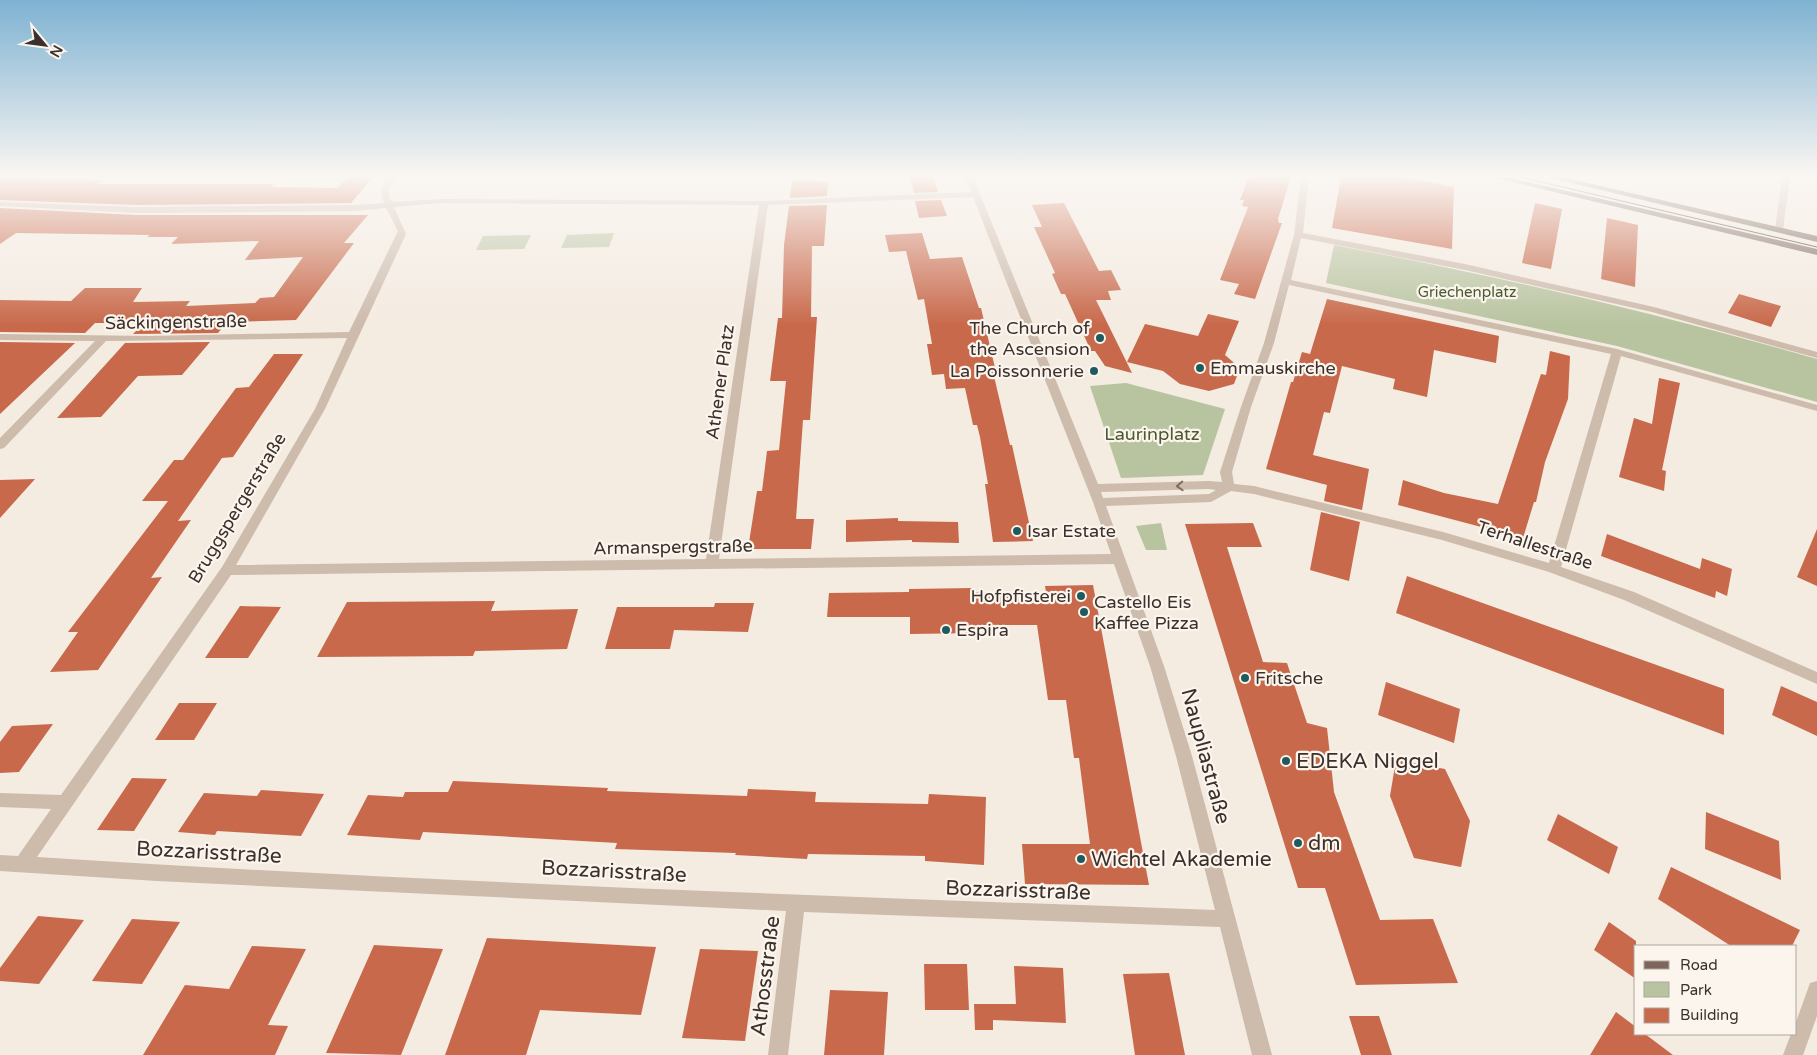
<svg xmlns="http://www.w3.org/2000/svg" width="1817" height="1055" viewBox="0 0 1817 1055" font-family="'Varela Round',sans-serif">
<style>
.green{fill:#b8c4a0}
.building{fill:#c8694b}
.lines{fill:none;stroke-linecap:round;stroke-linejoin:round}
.minor{fill:#cdbbac;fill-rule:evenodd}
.major{fill:#7d675c;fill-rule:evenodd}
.tram{stroke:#3b302b;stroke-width:1}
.oneway{stroke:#7d6f65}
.poi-dot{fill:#1f5a5e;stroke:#fbf5ee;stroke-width:2}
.labels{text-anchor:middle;stroke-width:4.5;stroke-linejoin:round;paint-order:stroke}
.far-park-label{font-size:15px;fill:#4a5a2e;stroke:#fbf5ee}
.street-label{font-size:18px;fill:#3b302b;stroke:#fbf5ee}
.poi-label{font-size:18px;fill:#3b302b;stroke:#fbf5ee;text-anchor:start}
.park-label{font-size:18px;fill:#4a5a2e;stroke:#fbf5ee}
.near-street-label{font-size:21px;fill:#3b302b;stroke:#fbf5ee}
.near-poi-label{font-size:21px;fill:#3b302b;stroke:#fbf5ee;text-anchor:start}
</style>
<rect width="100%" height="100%" fill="#f4ebe1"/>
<!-- green -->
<path class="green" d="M614 233 609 247 561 248 567 235Z
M531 235 524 249 476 250 483 236Z
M1334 245C1497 276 1658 313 1817 359V402L1617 346 1326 283Z
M1126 383 1225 409 1203 475 1121 478 1090 386Z
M1161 523 1167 550H1146L1136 526Z"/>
<!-- building -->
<path class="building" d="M349 177H373L351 203 136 205 0 200V178L102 180 97 184H274L271 187 337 188Z
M910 177H933L938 192 914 193Z
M1249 177H1291L1278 219 1279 223H1282L1255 299 1234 294 1239 284 1220 280 1248 207 1242 206 1244 200H1240Z
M1341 177H1402L1454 187 1452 249 1332 228Z
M792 180 828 182 827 196 790 198Z
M941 200 947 216 919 218 915 201Z
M1064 203 1099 271 1111 270 1121 290 1108 291 1111 300H1096L1132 373 1105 366 1095 351H1091L1065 294H1061L1052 274 1055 273 1034 227H1042L1032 205Z
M1535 203 1562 209 1551 269 1522 263Z
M827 205 824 246H812L811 317H817L810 420H803L796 519H814L811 549H748L757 491H762L767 451 779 450 786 381H770L778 318H782L784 245 789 206Z
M0 208 136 215H368L344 243H354L296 320 227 322 218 333 133 334 144 323H95L85 333 0 332V300L71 301 85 288H142L133 302 190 301 186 306 255 303 260 298 274 297 303 257 245 260 259 241 171 244 178 237H147L150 235 16 233 0 244Z
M1607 218 1638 225 1635 287 1601 279Z
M922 233 930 259 962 257 979 308H981L996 372H993L1001 406 1010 445H1012L1033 541 993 542 985 484H988L980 437 977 425H973L965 388 946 389 944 374 932 375 927 344H932L924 299 918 300 906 251 889 252 885 235Z
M1739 294 1781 306 1771 327 1728 313Z
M1327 299 1499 336 1496 363 1434 350 1427 397 1393 389 1395 379 1342 366 1330 413 1324 412 1313 455 1369 469 1362 510 1324 501 1327 485 1266 469 1291 382H1293L1302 352 1310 354Z
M1208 314 1239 321 1225 355 1240 368 1234 384 1209 391 1180 384 1163 371 1127 362 1145 324 1198 336Z
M0 342 75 343 0 414Z
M210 342 182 375 138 376 101 417 57 418 125 343Z
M1550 351 1570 356 1568 399 1545 462 1536 502H1534L1523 538 1398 505 1403 480 1444 493 1498 504 1541 374 1546 375Z
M274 354H303L233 457 222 458 178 521 191 520 151 578 162 577 98 670 50 672 78 632H68L168 501H142L174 460H183L236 388 249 387Z
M1659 378 1680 383 1662 470 1666 471 1664 491 1619 477 1634 418 1652 424Z
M35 479 0 518V480Z
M1321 512 1360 522 1349 581 1310 570Z
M898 518V521L958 522 959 543 912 542V540L846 542V520Z
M1253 523 1262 547H1227L1263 662 1287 663 1307 723 1327 728 1334 792 1380 920 1433 919 1458 983 1356 985 1325 888H1298L1185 524Z
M1817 529V586L1797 577Z
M1607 534 1700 569 1702 558 1732 569 1727 596 1716 591 1715 598 1601 556Z
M1407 576 1724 689V735L1396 613Z
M1093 585 1149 885 1025 884 1022 844H1090L1079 758H1074L1066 700H1048L1037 625H977V633L910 634V617H827L829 593 909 592V589L973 588 974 592H1046L1045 586Z
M495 601 491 611 578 609 567 649 475 651 473 656 317 657 347 602Z
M715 603H754L748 632 674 630 670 649H605L617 607H714Z
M240 606 281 607 248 658H205Z
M1386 682 1460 709 1454 743 1378 715Z
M1781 686 1817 702V736L1772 715Z
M179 703H217L194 740H155Z
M53 724 19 772 0 773V742L12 726Z
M1396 760 1445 769 1470 821 1461 867 1414 858 1390 796Z
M132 778 167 779 134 831 97 830Z
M453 781 608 788 607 791 747 796 748 789 816 792 815 802 928 804 929 794 986 797 984 865 925 861V856L808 854 807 859 735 855 736 853 615 849 617 843 497 836 423 832 420 840 347 835 368 795 403 797 405 792H448Z
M261 790 324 794 301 836 217 831 215 835 178 832 204 793 257 796Z
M1706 812 1779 841 1781 880 1705 849Z
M1558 814 1618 847 1609 874 1547 840Z
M1671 867 1800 930 1792 946H1731L1658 899Z
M38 916 84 920 39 984 0 981V968Z
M132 919 180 922 142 984 92 981Z
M1609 922 1636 941V979L1594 950Z
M487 938 656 947 641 1015 540 1010 526 1055H445Z
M374 945 443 949 401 1055 326 1053Z
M252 946 306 949 268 1025 288 1026 275 1055H143L185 985 229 989Z
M700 949 758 951 745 1041 682 1038Z
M924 964H967L969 1010H925Z
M1014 966 1063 968 1066 1023 993 1020V1030H975L974 1004H1016Z
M1169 973 1185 1055H1135L1123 974Z
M830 990 888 992 884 1055H824Z
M1616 1012 1636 1027V1034H1645L1673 1055H1590Z
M1349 1016H1379L1392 1055H1361Z"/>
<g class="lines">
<!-- minor -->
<path class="minor" d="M388 177H397C390 186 386 192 392 202L442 199 764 201 971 192 965 177H973L1098 484 1209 481 1222 482 1220 472 1241 407 1264 343 1294 235 1301 177H1309L1303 233 1465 264 1654 307 1817 352V358L1652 312 1465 270 1301 238 1291 280 1617 349 1817 405V411L1621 356 1561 567 1634 592 1817 672V684L1624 600 1549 572 1442 540 1254 494 1231 491 1211 502 1106 506 1164 666 1192 756 1272 1055H1252L1220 927 804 912 788 1055H768L786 911 157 881 0 871V855L18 856 51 809 0 807V793L61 795 222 567 315 409 347 338 106 341 4 448 0 449V438L95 341 0 340V334L149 336 349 332 398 231 386 208 354 211 136 213 0 206V202L136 207 354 205 384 203C379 192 381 186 388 177ZM973 197 1093 502 1111 554 719 559 768 205ZM442 203 759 205 706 559 236 565 325 409 406 234 394 207ZM1289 285 1611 354 1549 563 1443 532 1254 486 1234 484 1232 472 1251 407 1274 343ZM1209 489 1216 490 1209 494 1103 498 1101 492ZM1114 564 1150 666 1176 756 1215 910C822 896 429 882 37 857L231 575Z
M1782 177H1790L1783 230 1779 233 1775 230Z
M1817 981V1016L1803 1055H1783L1791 1034H1796V1022L1810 983Z"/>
<!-- major -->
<path class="major" d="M1492 177H1507L1817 249V255Z
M1547 177H1562L1817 236V242Z"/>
<!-- tram -->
<path class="tram" d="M1520 177 1817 247"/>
</g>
<!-- one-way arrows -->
<defs><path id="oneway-chevron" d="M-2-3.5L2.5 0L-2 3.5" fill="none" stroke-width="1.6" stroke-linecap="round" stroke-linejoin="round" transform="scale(1.25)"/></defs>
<use class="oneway" href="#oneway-chevron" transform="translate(1180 486) rotate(178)"/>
<!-- sky -->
<linearGradient id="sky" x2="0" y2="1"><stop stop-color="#7eb2d2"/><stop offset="0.54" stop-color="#faf6f2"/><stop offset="1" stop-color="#faf6f2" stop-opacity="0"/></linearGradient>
<rect width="1817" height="325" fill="url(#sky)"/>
<!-- markers -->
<g class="poi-dot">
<circle cx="1100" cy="338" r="5"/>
<circle cx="1200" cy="368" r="5"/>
<circle cx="1094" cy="371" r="5"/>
<circle cx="1017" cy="531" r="5"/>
<circle cx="1081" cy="596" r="5"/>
<circle cx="1084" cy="612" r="5"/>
<circle cx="946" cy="630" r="5"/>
<circle cx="1245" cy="678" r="5"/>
<circle cx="1286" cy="761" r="5"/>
<circle cx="1298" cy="843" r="5"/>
<circle cx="1081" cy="859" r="5"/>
</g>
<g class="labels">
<!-- far-park labels -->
<g class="far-park-label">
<text x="1467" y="297">Griechenplatz</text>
</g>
<!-- street labels -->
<g class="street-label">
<text transform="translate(176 322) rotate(-1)" y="6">Säckingenstraße</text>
<text transform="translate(720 382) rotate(-82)" y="6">Athener Platz</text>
<text transform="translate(237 508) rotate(-59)" y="6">Bruggspergerstraße</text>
<text transform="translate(1535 545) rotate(18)" y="6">Terhallestraße</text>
<text transform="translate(673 547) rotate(-1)" y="6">Armanspergstraße</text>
</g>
<!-- poi labels -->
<g class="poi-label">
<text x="1090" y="334" text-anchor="end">The Church of<tspan x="1090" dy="21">the Ascension</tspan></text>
<text x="1210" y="374">Emmauskirche</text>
<text x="1084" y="377" text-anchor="end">La Poissonnerie</text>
<text x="1027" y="537">Isar Estate</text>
<text x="1071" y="602" text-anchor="end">Hofpfisterei</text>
<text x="1094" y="608">Castello Eis<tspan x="1094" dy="21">Kaffee Pizza</tspan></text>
<text x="956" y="636">Espira</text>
<text x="1255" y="684">Fritsche</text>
</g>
<!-- park labels -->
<g class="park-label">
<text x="1152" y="440">Laurinplatz</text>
</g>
<!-- near-street labels -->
<g class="near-street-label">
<text transform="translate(1206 756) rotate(75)" y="7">Naupliastraße</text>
<text transform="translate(209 852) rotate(3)" y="7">Bozzarisstraße</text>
<text transform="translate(614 871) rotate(3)" y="7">Bozzarisstraße</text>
<text transform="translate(1018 890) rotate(2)" y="7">Bozzarisstraße</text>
<text transform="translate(765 976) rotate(-83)" y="7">Athosstraße</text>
</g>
<!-- near-poi labels -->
<g class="near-poi-label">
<text x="1296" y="768">EDEKA Niggel</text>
<text x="1308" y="850">dm</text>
<text x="1091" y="866">Wichtel Akademie</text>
</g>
</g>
<!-- legend -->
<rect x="1634" y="945" width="162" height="90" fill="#fbf5ee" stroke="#aea6a0"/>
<rect x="1644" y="961" width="25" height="8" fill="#7d675c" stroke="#aea6a0"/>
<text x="1680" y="970" font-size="15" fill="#3b302b">Road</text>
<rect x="1644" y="982" width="25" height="15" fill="#b8c4a0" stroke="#aea6a0"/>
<text x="1680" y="995" font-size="15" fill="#3b302b">Park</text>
<rect x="1644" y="1008" width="25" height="15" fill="#c8694b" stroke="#aea6a0"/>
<text x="1680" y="1020" font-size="15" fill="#3b302b">Building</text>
<!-- north arrow -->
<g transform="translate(45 45) rotate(119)" stroke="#fbf5ee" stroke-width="4" paint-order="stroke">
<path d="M0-4L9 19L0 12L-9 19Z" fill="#3b302b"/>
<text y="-8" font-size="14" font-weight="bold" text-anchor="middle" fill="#3b302b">N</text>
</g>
</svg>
